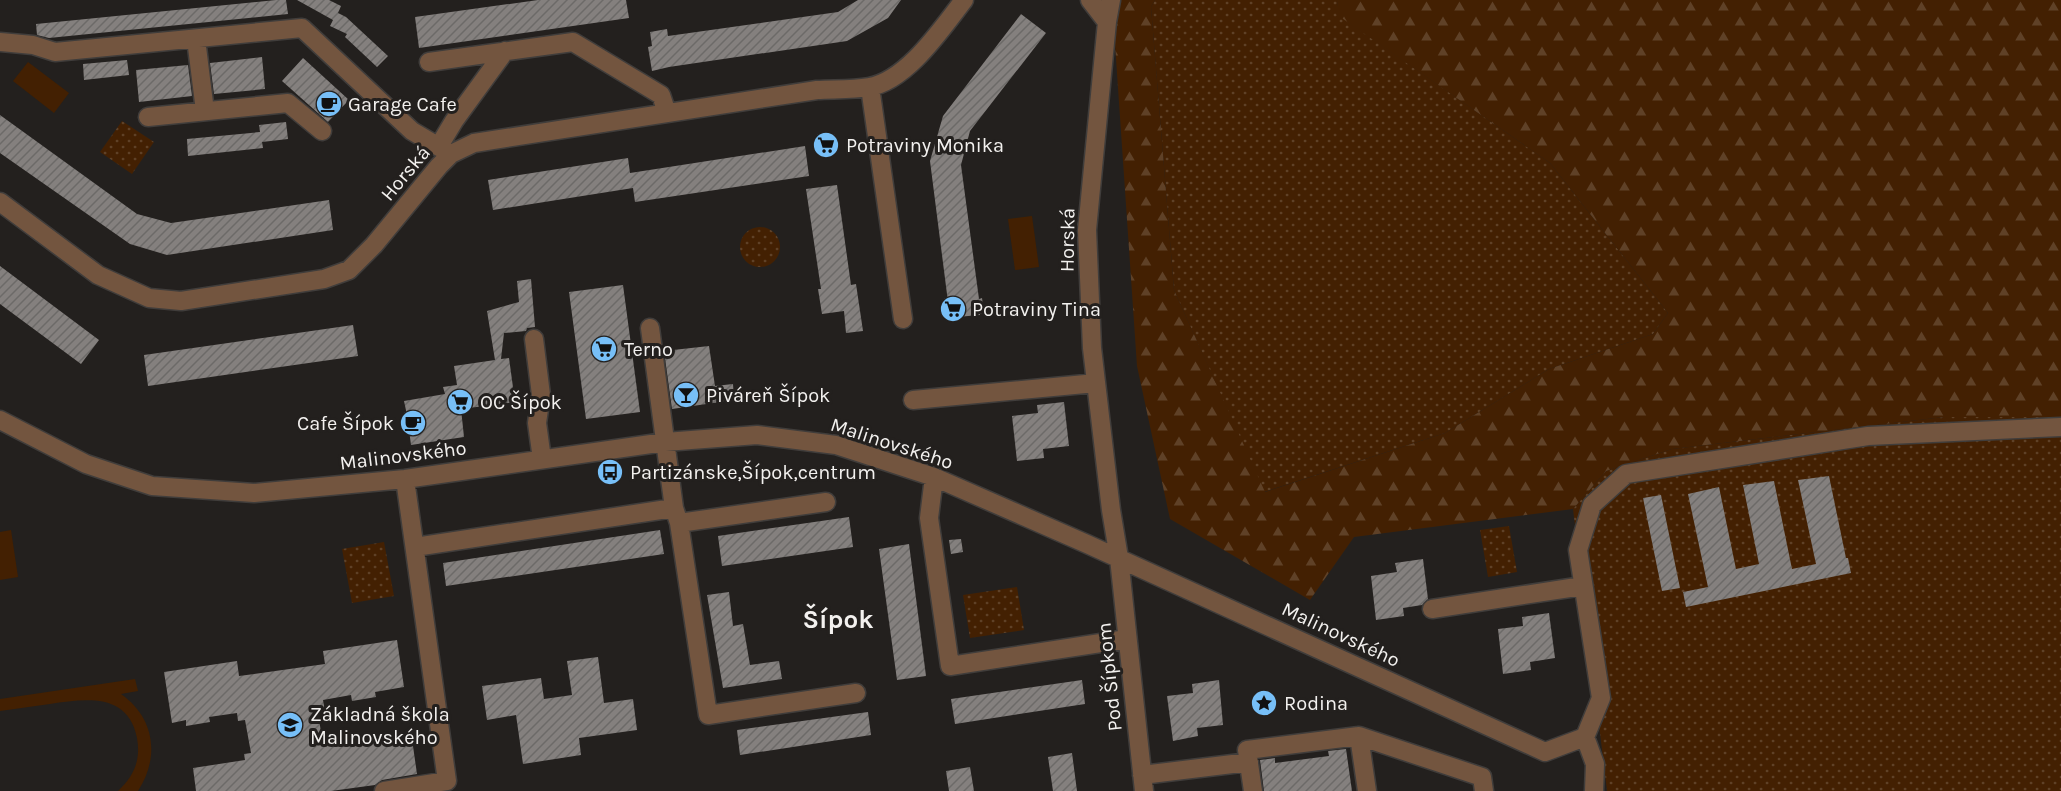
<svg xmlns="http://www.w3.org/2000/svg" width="2061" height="791" viewBox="0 0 2061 791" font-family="Karla,sans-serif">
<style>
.grass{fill:url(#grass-dots)}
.forest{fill:url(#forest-firs)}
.garden{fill:#432002}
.building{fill:url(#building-hatch)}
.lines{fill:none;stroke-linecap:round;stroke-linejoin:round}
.minor-casing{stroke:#403d3b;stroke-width:21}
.minor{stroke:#73553f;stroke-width:18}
.labels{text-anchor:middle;stroke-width:6;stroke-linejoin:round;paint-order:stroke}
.poi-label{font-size:20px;fill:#f3f1ef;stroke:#23201e;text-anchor:start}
.street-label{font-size:20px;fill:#f3f1ef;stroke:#23201e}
.district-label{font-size:26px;font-weight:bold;fill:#f3f1ef;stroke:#23201e}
</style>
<defs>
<pattern id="grass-dots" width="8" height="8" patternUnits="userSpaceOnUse" patternTransform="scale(1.5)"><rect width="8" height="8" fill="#432002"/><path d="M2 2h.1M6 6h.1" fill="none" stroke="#5f4127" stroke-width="1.8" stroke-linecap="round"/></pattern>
<pattern id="forest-firs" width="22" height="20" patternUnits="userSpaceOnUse" patternTransform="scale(1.5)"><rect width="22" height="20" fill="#432002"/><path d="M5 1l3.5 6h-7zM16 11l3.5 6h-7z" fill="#5f4127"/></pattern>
<pattern id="building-hatch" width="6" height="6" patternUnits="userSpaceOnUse" patternTransform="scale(1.5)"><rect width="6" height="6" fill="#84807e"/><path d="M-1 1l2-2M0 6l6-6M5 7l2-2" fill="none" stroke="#6c6a68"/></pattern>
</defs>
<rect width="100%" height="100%" fill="#23201e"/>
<!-- grass -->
<path class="grass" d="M1155 0H1338L1337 14 1550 163 1668 313 1653 334 1549 369 1445 433 1264 492 1174 290 1151 7Z
M122 121 154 142 132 174 100 152Z
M740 247a20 20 0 1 1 40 0a20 20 0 1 1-40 0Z
M1944 417H2061V791H1607L1573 509 1606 471 1672 449Z
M1509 526 1517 572 1488 577 1480 530Z
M384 542 394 596 352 603 342 549Z
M1017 587 1024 630 970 638 963 595Z"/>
<!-- forest -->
<path class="forest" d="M1112 0H1155L1151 7 1174 290 1265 492 1445 433 1549 369 1653 334 1668 313 1550 163 1336 14 1338 0H2061V417H1944L1672 449 1606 471 1573 509 1354 537 1310 600 1170 519 1137 366Z"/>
<!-- garden -->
<path class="garden" d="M28 62 69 93 54 113 13 81Z
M1032 216 1039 267 1015 270 1008 219Z
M11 530 18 577 0 580V532Z
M135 679 138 691 121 694C155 718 160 757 138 791H118C134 776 141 760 137 738 128 692 85 699 50 704 33 706 17 709 0 711V699Z"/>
<!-- building -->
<path class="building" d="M276 0H286L288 14 49 38 37 35 36 24Z
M297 0H329L341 6 338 13 346 17 388 56 377 67 345 37 347 34 330 26 333 20Z
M538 0H626L629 18 419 48 415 17Z
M858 0H901L888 18 847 41 669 67 652 71 648 47 652 46 650 32 667 29 668 36 838 12Z
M1021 14 1046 33 970 131 961 165 979 299 982 298 984 313 980 314V315L945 318 943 303 948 302 930 161 943 116Z
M262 57 265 89 214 94 210 63Z
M303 58 349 100 328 122 282 81Z
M127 60 129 75 84 80 83 64Z
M188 65 192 96 139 102 136 70Z
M0 115 137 214 171 223 329 200 333 230 167 255 130 244 0 153Z
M286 122 288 139 262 142 263 148 188 156 187 139 260 132 259 125Z
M805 146 809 176 635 202 633 188 493 210 488 180 628 158 630 173Z
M837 185 851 285 856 284 863 331 846 333 844 311 822 314 818 289H821L806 189Z
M0 266 99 340 81 364 0 304Z
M531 279 535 327 527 328 526 331 504 333 501 359 509 358 515 402 461 409 464 437 411 445 409 430H406L404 416 407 415 404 401 445 394 443 387 457 385 454 366 495 360 487 311 519 302 517 281Z
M623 285 640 412 586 419 569 292Z
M353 325 358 356 148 386 144 355Z
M709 346 715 386 733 384 734 400 672 409 664 351Z
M1064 402 1069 446 1043 449 1044 458 1017 461 1012 416 1038 413 1037 405Z
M1829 476 1846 558H1848L1851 573 1686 607 1683 592 1708 587 1688 494 1719 487 1736 569 1759 564 1743 485 1774 481 1792 569 1816 564 1798 480Z
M1661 495 1680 588 1662 591 1643 498Z
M849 517 853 547 722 566 718 536Z
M660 530 664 554 446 586 443 563Z
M961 539 963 552 951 554 949 540Z
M909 544 926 676 897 680 879 549Z
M1423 559 1428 599 1422 605 1403 608 1404 616 1376 620 1371 576 1397 572 1395 563Z
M729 592 733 626 743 624 750 665 779 661 782 679 723 688 707 595Z
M1549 613 1555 658 1530 662 1531 670 1503 674 1498 629 1523 626 1522 617Z
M397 640 404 687 375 692 376 697 352 701 351 695 323 700 325 711 318 712 323 746 411 732 417 774 382 780 375 785 331 791H196L193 768 245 760 244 754 251 753 245 720 238 721 237 713 209 717 210 722 186 726V720L172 723 164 672 237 661 239 676 325 664 323 651Z
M598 657 604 703 633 699 637 730 579 738 581 755 523 764 516 715 487 720 482 686 541 678 544 699 572 695 567 661Z
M1082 680 1085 704 955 724 951 699Z
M1219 680 1223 725 1197 728 1198 736 1173 741 1167 696 1193 693 1192 684Z
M868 712 871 735 740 755 737 730Z
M1346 749 1352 791H1264L1260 760 1275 758V763L1329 756 1328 751Z
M1072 753 1077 791H1053L1048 757Z
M970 767 974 791H949L946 771Z"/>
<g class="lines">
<!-- minor casing -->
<g class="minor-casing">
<path id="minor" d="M1090 0 1107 22 1087 230 1092 348 1111 510 1119 558 1144 791
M1107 22 1111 0
M196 39 205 111
M0 42 33 45 55 52 302 28 412 131 451 154
M429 62 573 42 661 95 667 113
M870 87 903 319
M148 117 288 103 322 131
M439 146 454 121 505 51
M0 202 98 275 149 298 181 301 324 279 349 270 374 245 439 166 451 154 474 143 817 90C834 89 852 90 869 87 907 81 942 28 964 0
M650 328 674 508 679 523 708 715 856 693
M534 339 541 395 537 423 542 459
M913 400 1096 383
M0 420 86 464 152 486 254 493 405 479 665 442 757 435 836 445 934 477 1087 544 1545 752 1585 737
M934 477 929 518 950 666 1127 639
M679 523 826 502
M415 547 674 508
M1432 609 1583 586
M1359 736 1367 791
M1142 775 1249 762
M384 791 447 781 405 479
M1253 791 1247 750 1359 736 1482 777 1484 791
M1594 791 1595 764 1585 737 1601 698 1578 550 1592 505 1626 474 1868 436 2061 427"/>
</g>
<!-- minor -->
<use href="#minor" class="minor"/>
</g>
<!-- icons -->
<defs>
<g id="cafe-disc" transform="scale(1.35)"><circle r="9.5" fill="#77bff7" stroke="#23201e"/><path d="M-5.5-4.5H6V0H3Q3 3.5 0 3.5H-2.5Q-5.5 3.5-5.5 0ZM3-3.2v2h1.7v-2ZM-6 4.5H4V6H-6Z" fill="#111"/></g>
<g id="supermarket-disc" transform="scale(1.35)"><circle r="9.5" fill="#77bff7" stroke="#23201e"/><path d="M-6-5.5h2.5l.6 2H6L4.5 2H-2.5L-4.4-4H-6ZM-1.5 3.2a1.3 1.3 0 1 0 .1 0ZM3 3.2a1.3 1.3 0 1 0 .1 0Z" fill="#111"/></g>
<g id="bar-disc" transform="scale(1.35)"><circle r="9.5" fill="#77bff7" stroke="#23201e"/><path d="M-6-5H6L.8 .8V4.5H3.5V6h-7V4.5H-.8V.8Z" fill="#111"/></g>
<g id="bus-disc" transform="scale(1.35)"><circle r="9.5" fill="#77bff7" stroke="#23201e"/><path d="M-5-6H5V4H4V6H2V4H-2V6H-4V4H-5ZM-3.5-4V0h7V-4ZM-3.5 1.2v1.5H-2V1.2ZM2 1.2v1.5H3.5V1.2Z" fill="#111"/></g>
<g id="sight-disc" transform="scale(1.35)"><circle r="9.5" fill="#77bff7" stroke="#23201e"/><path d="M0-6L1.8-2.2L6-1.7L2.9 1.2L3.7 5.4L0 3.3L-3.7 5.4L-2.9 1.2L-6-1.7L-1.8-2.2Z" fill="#111"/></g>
<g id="school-disc" transform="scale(1.35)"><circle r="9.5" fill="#77bff7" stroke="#23201e"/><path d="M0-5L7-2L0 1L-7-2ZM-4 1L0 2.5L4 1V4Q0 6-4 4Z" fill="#111"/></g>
</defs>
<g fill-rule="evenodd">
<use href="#cafe-disc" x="329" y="104"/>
<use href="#supermarket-disc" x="826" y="145"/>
<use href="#supermarket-disc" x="953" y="309"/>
<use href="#supermarket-disc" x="604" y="349"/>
<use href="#bar-disc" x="686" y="395"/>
<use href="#supermarket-disc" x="460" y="402"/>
<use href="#cafe-disc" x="413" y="423"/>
<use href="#bus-disc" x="610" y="472"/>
<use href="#sight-disc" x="1264" y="703"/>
<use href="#school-disc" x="290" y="725"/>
</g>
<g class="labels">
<!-- poi labels -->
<g class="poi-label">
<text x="348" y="111">Garage Cafe</text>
<text x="846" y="152">Potraviny Monika</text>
<text x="972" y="316">Potraviny Tina</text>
<text x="624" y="356">Terno</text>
<text x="706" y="402">Piváreň Šípok</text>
<text x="480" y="409">OC Šípok</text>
<text x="394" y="430" text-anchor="end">Cafe Šípok</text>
<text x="630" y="479">Partizánske,Šípok,centrum</text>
<text x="1284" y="710">Rodina</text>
<text x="310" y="721">Základná škola<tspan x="310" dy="23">Malinovského</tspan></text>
</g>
<!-- street labels -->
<g class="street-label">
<text transform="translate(405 173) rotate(-50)" y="7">Horská</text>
<text transform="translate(1067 240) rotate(-89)" y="7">Horská</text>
<text transform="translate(892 443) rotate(18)" y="7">Malinovského</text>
<text transform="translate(403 455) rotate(-7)" y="7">Malinovského</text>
<text transform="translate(1341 634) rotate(25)" y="7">Malinovského</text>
<text transform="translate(1109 677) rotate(-96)" y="7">Pod Šípkom</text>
</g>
<!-- district labels -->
<g class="district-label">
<text x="838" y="628">Šípok</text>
</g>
</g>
</svg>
